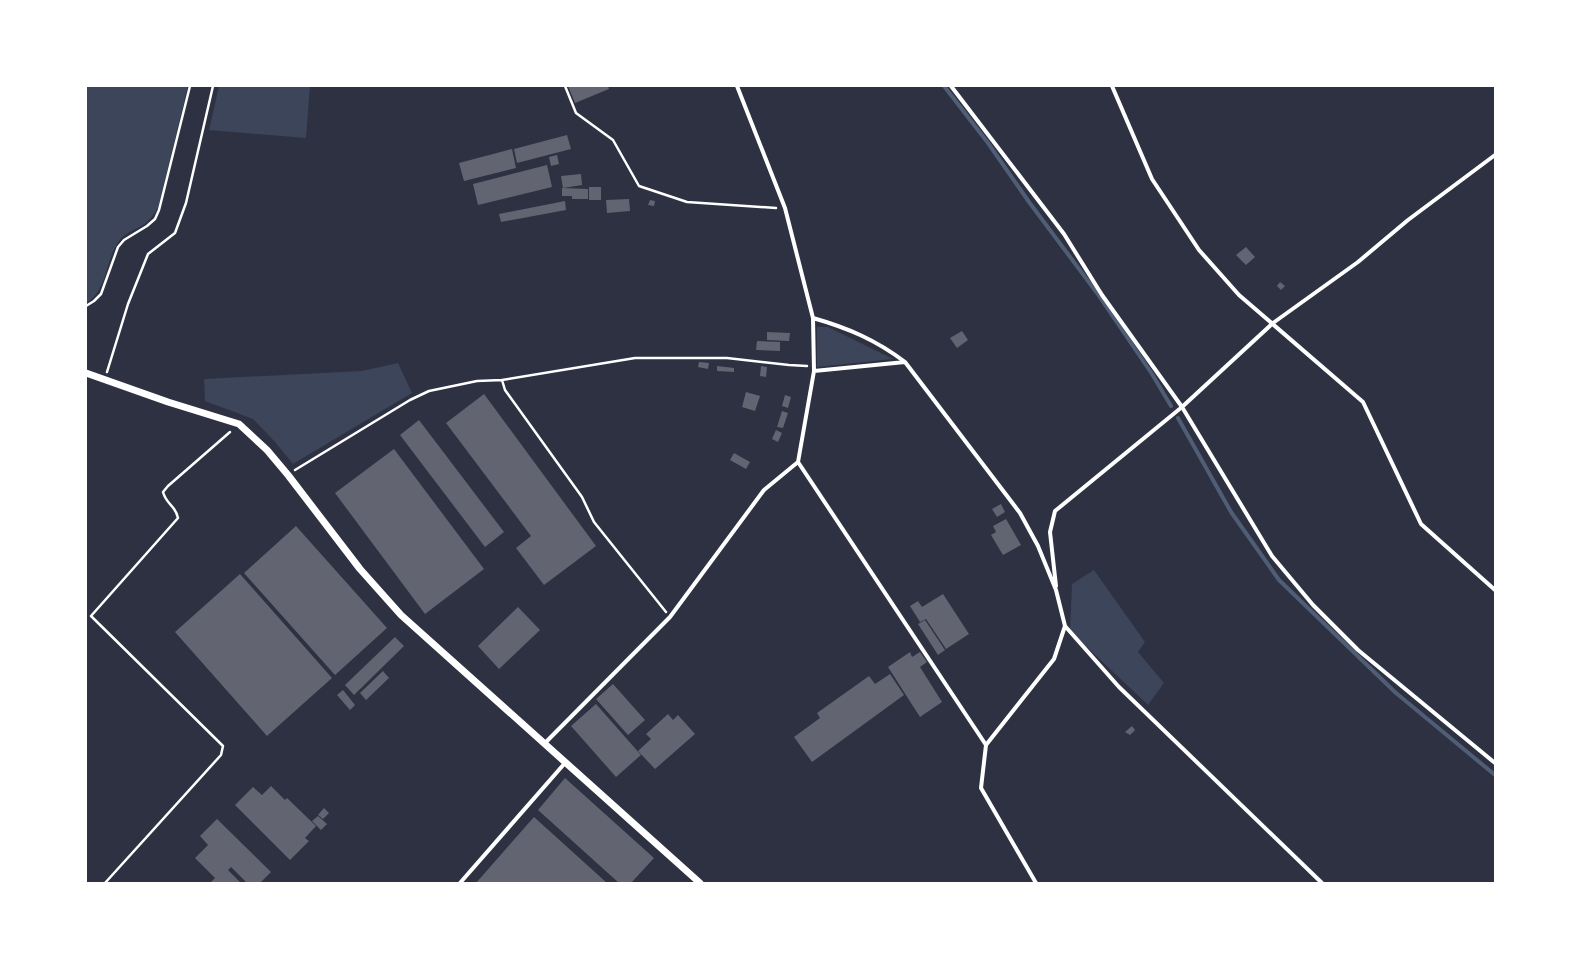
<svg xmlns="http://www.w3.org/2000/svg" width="1581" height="969" viewBox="0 0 1581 969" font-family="Mulish,sans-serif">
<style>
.green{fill:#3c4559}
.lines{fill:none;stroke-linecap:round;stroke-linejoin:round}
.stream{stroke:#4f5d75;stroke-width:4}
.building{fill:#626471}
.path{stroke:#fff;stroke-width:2.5}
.minor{stroke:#fff;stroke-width:4}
.tertiary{stroke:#fff;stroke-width:7}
</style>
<rect width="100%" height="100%" fill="#2d3142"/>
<!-- green -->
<path class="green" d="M86 86H188L158 208C154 214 151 219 146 223 136 230 123 233 117 244 105 263 107 291 86 303Z
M219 86H310L306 138 209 130Z
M817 327H828L893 359 817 367Z
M398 363 412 393 293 464 275 442 253 419 205 401 204 379 362 371Z
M1094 570 1145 642 1138 652 1164 683 1148 705 1070 631 1072 584Z"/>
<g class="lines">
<!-- stream -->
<path class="stream" d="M944 86 988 143 1029 202 1097 293 1152 374 1171 406
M1178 418 1231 512 1279 580 1396 693 1495 775"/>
</g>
<!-- building -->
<path class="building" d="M568 86H608L609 89 575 103Z
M567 135 571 149 517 163 514 149Z
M512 149 516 168 464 181 459 163Z
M557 155 559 164 551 166 549 157Z
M547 165 552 187 478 205 473 184Z
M581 174 582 185 563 188 561 176Z
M589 187H601V200H589Z
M562 188 588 189V199H572V196H562Z
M629 199 630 211 607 213 606 200Z
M650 200 655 201 654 206 648 205Z
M565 201 566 210 501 222 499 214Z
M1246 247 1255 257 1246 265 1236 255Z
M1280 282 1285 286 1281 290 1277 286Z
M962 331 968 340 957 348 950 338Z
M767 332 790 333 789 341 767 340Z
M757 341 780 342V351L756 350Z
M699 362 709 363 708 369 698 367Z
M717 366 734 368V372L717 371Z
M761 366 767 367 766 377 760 376Z
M746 392 760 396 755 411 742 407Z
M484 394 596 546 544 585 516 548 531 536 446 423Z
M785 395 791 397 788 408 782 406Z
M782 411 788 413 783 428 777 427Z
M419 420 504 532 485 547 400 435Z
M776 430 782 433 778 442 772 439Z
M394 449 484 569 425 614 335 493Z
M734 453 750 462 746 469 730 460Z
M1001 504 1005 512 997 517 992 509Z
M1006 519 1021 545 1003 555 991 535 996 532 993 526Z
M296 526 387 628 335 675 244 573Z
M240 574 332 678 267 736 175 632Z
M943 594 969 634 946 649 926 619 920 622 910 606 918 601 922 607Z
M518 607 540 630 499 669 478 646Z
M925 620 945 650 938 655 918 624Z
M395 637 404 646 354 695 345 685Z
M910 652 912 657 920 652 927 662 920 667 942 702 920 717 888 667Z
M383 671 389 678 366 700 360 693Z
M890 674 904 695 812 762 794 737 820 718 817 713 869 676 875 684Z
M613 684 645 720 628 735 596 699Z
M343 690 355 705 350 710 337 695Z
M596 704 641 755 616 777 571 726Z
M668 714 673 720 678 715 695 734 655 769 638 751 651 739 646 734Z
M1132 726 1135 730 1130 735 1125 732Z
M565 778 654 858 631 883H619L538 810Z
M271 786 285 800 287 798 316 826 305 838 309 841 290 860 235 805 253 787 262 795Z
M324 808 329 813 323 819 318 815Z
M318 816 327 824 321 830 312 821Z
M534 817 607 883H476Z
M217 819 271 872 260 883H247L231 867 228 870 241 883H210L215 878 195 858 208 845 200 836Z"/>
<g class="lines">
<!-- path -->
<path class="path" d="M565 86 576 113 613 140 639 186 687 202 776 208
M86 306 94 301 101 294 118 247 124 240 147 226 155 219 159 210 190 86
M107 372 128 304 148 254 175 233 186 203 213 86
M502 380 505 390 582 497 594 522 666 612
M295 470 410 400 429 391 477 381 502 380 635 358H727L789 365 807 366
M105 883 221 755 223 746 91 616 178 518C175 504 167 506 163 492L168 486 230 432"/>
<!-- minor -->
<path class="minor" d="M951 86 1064 234 1102 295 1182 407 1272 556 1313 605 1358 650 1495 763
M1112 86 1152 179 1199 250 1239 295 1363 402 1421 524 1495 590
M813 318C848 328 876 340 905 362
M814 371 905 362 1020 513 1038 546 1056 590 1065 626 1119 687 1322 883
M798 462 986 745
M1056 586 1050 532 1055 511 1182 407 1273 323 1358 262 1408 220 1495 155
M544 744 670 617 764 490 798 462 814 371 813 318 785 208 737 86
M460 883 565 763
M1036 883 981 788 986 745 1054 659 1065 626"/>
<!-- tertiary -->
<path class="tertiary" d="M86 373 168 402 239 424 267 450 288 475 360 569 401 615 700 883"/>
</g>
<!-- border -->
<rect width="1581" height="969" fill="none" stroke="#ffffff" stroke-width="174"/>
</svg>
